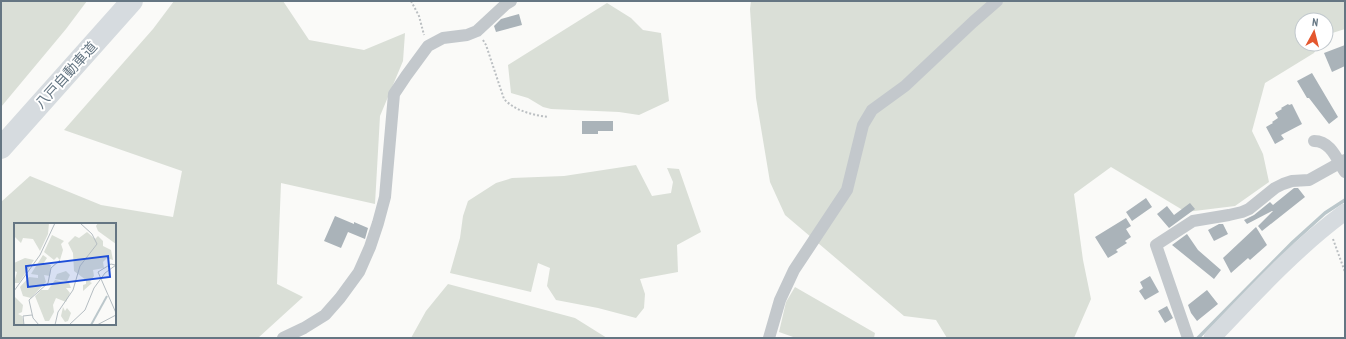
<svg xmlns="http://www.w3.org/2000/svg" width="1346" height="339" viewBox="0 0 1346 339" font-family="'PT Sans Narrow','Noto Sans JP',sans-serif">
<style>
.green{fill:#dadfd7;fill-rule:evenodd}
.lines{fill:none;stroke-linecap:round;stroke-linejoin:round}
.stream{stroke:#bbc7cb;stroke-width:3.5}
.building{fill:#aab3b9}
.path{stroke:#bbbfc2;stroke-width:2;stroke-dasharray:2 2;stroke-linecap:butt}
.street{stroke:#c3c8cc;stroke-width:12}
.secondary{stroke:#d6dbdf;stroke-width:17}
.highway{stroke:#d6dbdf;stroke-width:22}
.labels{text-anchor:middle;stroke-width:4;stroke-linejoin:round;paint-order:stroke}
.street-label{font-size:14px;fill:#657683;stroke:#fff}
.inset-river{fill:none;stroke:#bbc7cb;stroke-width:2}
.inset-road{fill:none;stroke:#b5bdc2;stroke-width:1}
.view{fill:#1d4ed8;fill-opacity:0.15;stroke:#1d4ed8;stroke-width:2}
.inset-edge{fill:none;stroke:#657683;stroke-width:2}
</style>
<rect width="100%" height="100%" fill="#fafaf8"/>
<!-- green -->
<path class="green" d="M1 1H87L66 29 1 107Z
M174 1H283L309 40 364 50 405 33 403 61 380 116 375 204 281 183 277 284 303 297 258 338H1V202L30 176 101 205 173 217 182 171 64 130 153 29ZM15 224H115V324H15Z
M751 1H1345V29L1326 35V20H1302V44H1319L1314 53 1265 83 1252 131 1263 154 1269 182 1235 206 1186 212 1111 167 1074 194 1083 260 1091 299 1074 338H947L936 320 904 316 785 215 770 182 756 98 750 9Z
M607 3 631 18 643 30 661 33 669 101 639 115 619 112 551 109 543 107 528 98 511 93 508 65Z
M636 165 652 196 671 193 673 182 667 168 679 169 701 232 677 245 678 272 640 279 645 294 644 308 636 318 598 308 556 300 547 286 550 268 538 263 531 292 450 273 460 238 463 216 468 201 496 183 512 178 564 176Z
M448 284 575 318 607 338H411L426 311Z
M795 287 875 333 874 338H796L779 332 786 302Z"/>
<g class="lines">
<!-- stream -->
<path class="stream" d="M1198 338 1293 242 1325 213 1345 200"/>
</g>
<!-- building -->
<path class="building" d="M519 14 522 25 496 32 494 26 501 19Z
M1345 45V66L1332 72 1324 53Z
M1312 73 1338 117 1329 124 1309 98H1307L1297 81Z
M1288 104 1289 105 1292 104 1302 124 1281 135 1284 139 1275 144 1266 127 1273 123 1272 122 1278 118 1275 113 1282 109 1281 108Z
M582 121H613V131H598V134H582Z
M1294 188H1298L1305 197 1262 231 1258 226 1273 211H1272L1247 224 1244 220 1254 215 1270 202 1273 205Z
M1146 198 1152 207 1132 221 1126 212Z
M1190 203 1195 209 1169 228 1157 214 1167 206 1174 215Z
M335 216 354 224V222L368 228 365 239 348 232 341 248 324 241Z
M1126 218 1131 226 1126 229 1131 237 1125 241 1127 243 1116 250 1118 252 1108 258 1095 237Z
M1219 224H1223L1228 234 1214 241 1208 230Z
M1256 227 1267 245 1250 260 1248 258 1231 273 1223 258Z
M1187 234 1198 250 1221 270 1214 279 1172 245Z
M1150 276 1159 292 1145 300 1139 291 1143 288 1140 282Z
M1207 290 1218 304 1197 321 1191 313 1188 305Z
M1167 306 1173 318 1165 323 1158 311Z"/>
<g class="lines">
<!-- path -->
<path class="path" d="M411 1 419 16 424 35
M483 40 486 45 504 99C515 111 533 115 548 117
M1333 239 1345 272"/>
<!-- street -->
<path class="street" d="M1314 141C1331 141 1337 160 1345 172
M283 338 304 328 325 315 340 298 359 272 370 247 378 223 385 197 394 94 406 76 428 46 443 38 467 35 477 31 506 4 511 1
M769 338 780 300 794 270 847 190 863 125 872 110 905 86 973 22 997 1
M1188 338 1156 245 1193 221 1229 215 1242 212 1249 209 1275 188 1283 184 1292 181 1309 180 1345 160"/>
<!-- secondary -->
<path class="secondary" d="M1212 338C1254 294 1296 248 1345 212"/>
<!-- highway -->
<path class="highway" d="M1 148 132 1"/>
</g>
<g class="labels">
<!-- street labels -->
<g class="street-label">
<text transform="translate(66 75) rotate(-48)" y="5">八戸自動車道</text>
</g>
</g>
<!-- overview -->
<g transform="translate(14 223)">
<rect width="102" height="102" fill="#fafaf8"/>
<path d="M0 0H35L34 11 26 28 19 16 9 15 7 20 0 13ZM84 0H102V21L84 8 82 3ZM73 9 81 16 84 13 89 18V23L97 27 99 37 93 35 89 39 90 45 79 47 80 53 76 59 78 60 69 68V62L72 61V57L60 48 59 30 54 20 61 13 65 15ZM38 12 50 18 47 21 49 27 46 37 43 34 40 37 30 29ZM29 32 33 35 29 41 37 42 36 53 30 52 32 59 17 75 9 73 6 64 15 54 24 55V52L17 51ZM11 35 20 37 5 60H0L3 49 0 48V40ZM52 48 56 52 53 58 41 56 43 51ZM41 57 55 60 57 65H52L56 70 52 79 42 75 39 82 40 89 35 98H31L21 73 27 67H34ZM0 73 9 82 8 89 4 91 8 93 10 101 7 102H0ZM49 84 51 88 53 85 57 90 54 98 51 99 47 93Z" fill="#dadfd7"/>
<path class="inset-river" d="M77 102 93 73"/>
<path class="inset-road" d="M101 42 97 41 84 49 102 90M0 68 26 32 41 0M10 102 9 93 18 92M25 102 19 95 15 77 34 60 37 45 46 37M41 102 44 89 59 67 66 43 83 21 78 11 66 0M55 102 71 87 80 65 91 50 102 42M83 102 102 92"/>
<path class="view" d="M94 33 96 54 14 64 12 43Z"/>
<rect width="102" height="102" class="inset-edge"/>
</g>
<!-- border -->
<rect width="1346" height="339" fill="none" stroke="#657683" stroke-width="4"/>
<!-- north arrow -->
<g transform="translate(1314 32) rotate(7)"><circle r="19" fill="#ffffff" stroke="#c1c8cd"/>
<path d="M0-3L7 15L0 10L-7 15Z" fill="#e4572e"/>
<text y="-6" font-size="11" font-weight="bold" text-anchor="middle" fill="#657683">N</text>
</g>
</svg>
